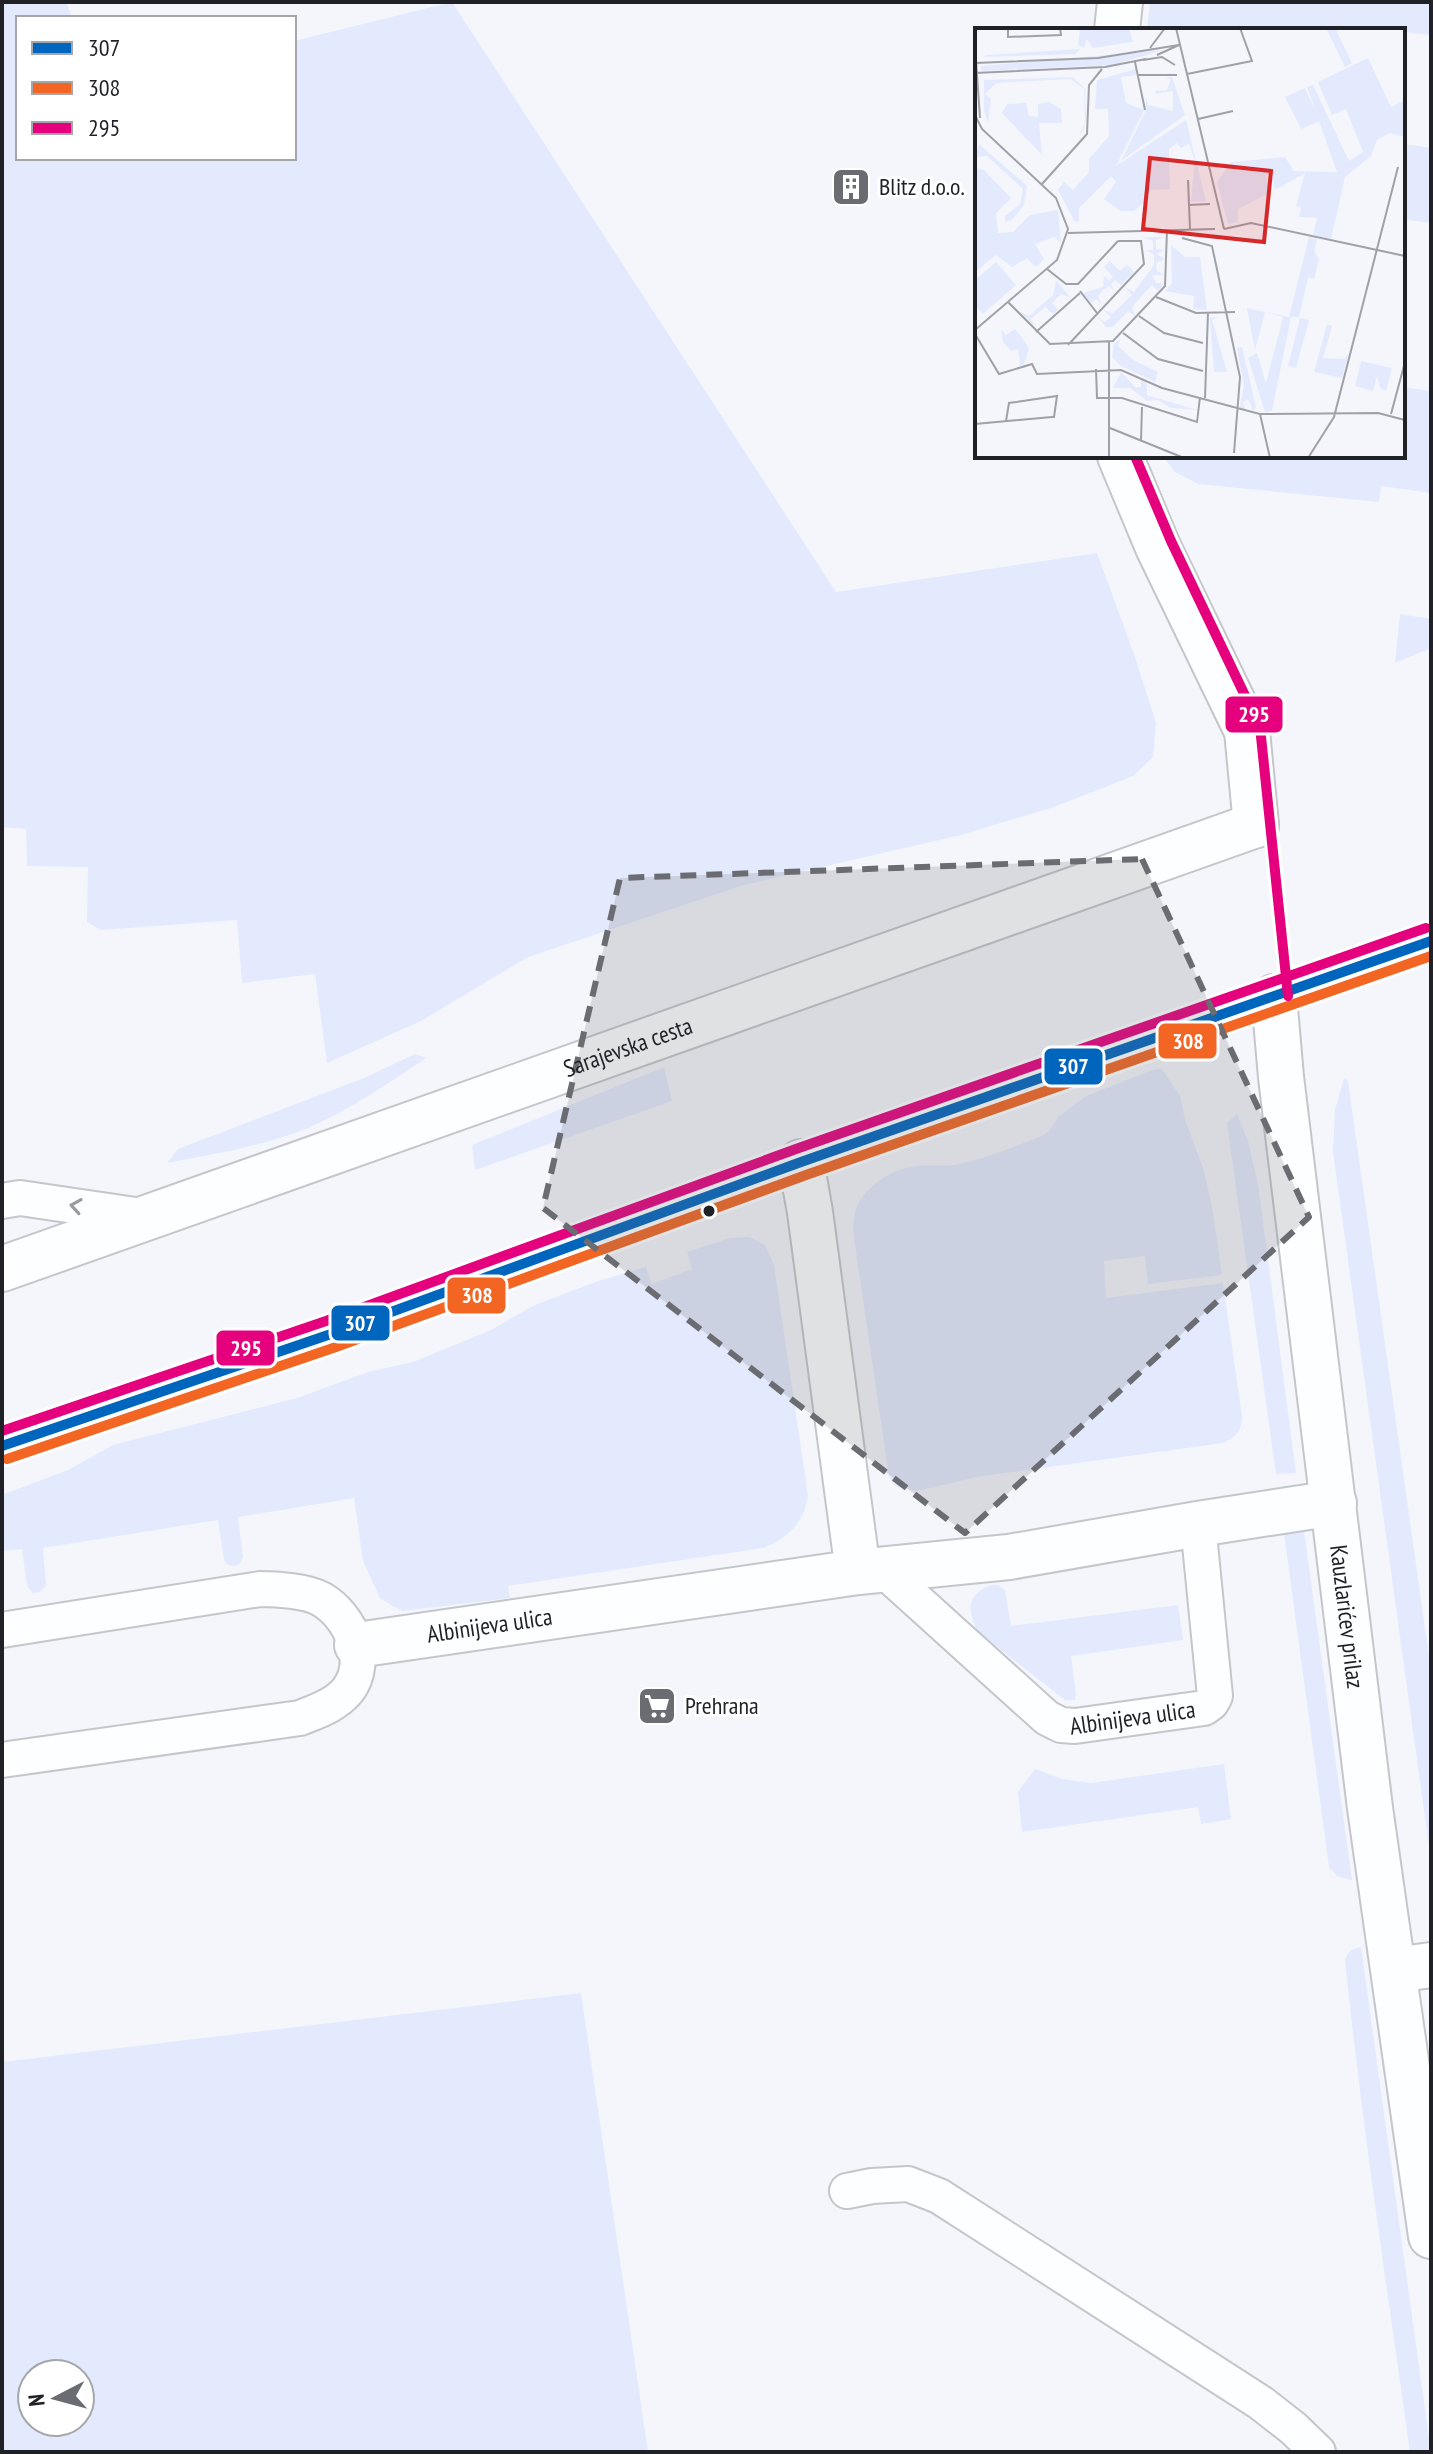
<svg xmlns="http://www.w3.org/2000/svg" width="1433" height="2454" viewBox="0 0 1433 2454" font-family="'PT Sans Narrow',sans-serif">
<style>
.green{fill:#e4eafd;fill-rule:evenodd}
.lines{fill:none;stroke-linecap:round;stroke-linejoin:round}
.service-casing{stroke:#c4c6cb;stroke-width:38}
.minor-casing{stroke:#c4c6cb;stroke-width:48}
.secondary-casing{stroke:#c4c6cb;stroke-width:48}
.service{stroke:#fdfeff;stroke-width:34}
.minor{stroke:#fdfeff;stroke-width:44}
.secondary{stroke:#fdfeff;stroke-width:44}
.bus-1-casing{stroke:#fff;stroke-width:16}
.bus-2-casing{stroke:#fff;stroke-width:16}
.bus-3-casing{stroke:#fff;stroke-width:16}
.bus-1{stroke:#0065bd;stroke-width:10}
.bus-2{stroke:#f26522;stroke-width:10}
.bus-3{stroke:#e5007d;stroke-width:10}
.oneway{stroke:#999b9e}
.marked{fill:#6a6c72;fill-opacity:0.2;stroke:#6a6c72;stroke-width:6;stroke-dasharray:16 10;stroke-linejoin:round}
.bus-dot{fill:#1f2127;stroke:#fff;stroke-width:3}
.labels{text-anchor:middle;stroke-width:6;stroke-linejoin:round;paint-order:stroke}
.poi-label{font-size:24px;fill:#1f2127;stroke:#fff;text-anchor:start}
.street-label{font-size:24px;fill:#1f2127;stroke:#fff}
.inset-road{fill:none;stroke:#9fa1a7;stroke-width:2}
.view{fill:#d62828;fill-opacity:0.15;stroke:#d62828;stroke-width:4}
.inset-edge{fill:none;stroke:#1f2127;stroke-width:4}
.line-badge{stroke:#fff;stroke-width:3}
.badge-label{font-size:22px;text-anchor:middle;font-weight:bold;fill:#fff}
</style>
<rect width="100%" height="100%" fill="#f4f6fc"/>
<!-- green -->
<path class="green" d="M2 2H66L72 18H18V158H294V41L452 2 836 592 1097 553 1134 654 1156 723 1153 757 1133 776 1054 807 961 835 744 885 528 957 421 1021 327 1063 315 974 242 983 237 920 101 930 87 922 88 867 27 866 26 829 2 827Z
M1150 2H1431V35L1403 32V30L1351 27 1350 30H1147Z
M1403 144 1431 148V223L1403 219Z
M1403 387 1431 391V493L1381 486 1379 502 1198 484 1175 472 1163 456H1403Z
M1400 614 1431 619V648L1395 663Z
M415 1054 426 1058C389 1083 351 1109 310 1127 265 1146 215 1154 167 1163L178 1149 364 1078Z
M664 1067 672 1101 475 1170 472 1145Z
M1155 1069H1162L1180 1096 1185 1120 1203 1168 1212 1206 1222 1275 1148 1284 1145 1256 1104 1261 1106 1298 1223 1283 1242 1417C1242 1431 1235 1438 1223 1443L977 1477 917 1491 895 1486 889 1477 854 1238C853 1230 853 1221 855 1213 861 1188 891 1169 916 1166 930 1164 945 1167 959 1164 988 1158 1015 1146 1042 1136L1049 1131 1058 1117 1086 1096Z
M1344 1078 1348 1081 1431 1671V1861L1333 1152 1335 1110Z
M1237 1114 1248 1141 1258 1184 1296 1473 1276 1474 1227 1123Z
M749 1237 765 1245 774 1265 808 1495C804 1522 789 1538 763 1548L508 1586 510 1598 403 1611 391 1605 380 1598 363 1561 354 1498 238 1517 243 1557 240 1564C234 1567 228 1567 224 1560L218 1520 43 1548 46 1585 40 1592 33 1593 27 1586 22 1549 2 1551V1495L68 1470 113 1445 297 1398 368 1372 413 1362 491 1330 535 1305 598 1281 646 1267 652 1284 692 1269 687 1252 730 1238Z
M1304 1531 1352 1880 1337 1876 1329 1867 1284 1533Z
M991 1585H998L1005 1590 1011 1626 1178 1605 1183 1640 1071 1656 1076 1694 1075 1700H1065L978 1632C967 1611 966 1595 991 1585Z
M1224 1764 1231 1819 1201 1824 1198 1807 1022 1832 1018 1792 1035 1769 1062 1779 1091 1783Z
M1361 1947 1423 2395 1431 2452H1410C1387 2288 1362 2125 1345 1960 1348 1951 1352 1949 1361 1947Z
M581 1993 648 2452H2V2062ZM80 2374V2422H32V2374Z"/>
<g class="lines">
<!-- service casing -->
<g class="service-casing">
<g id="service">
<path d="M2 1201 20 1198 149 1217"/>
<path id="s1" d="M882 1569 1047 1718 1061 1725 1075 1726 1204 1708 1211 1703 1215 1696 1198 1524"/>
<path d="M2 1630 260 1589C277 1589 307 1591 321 1599 351 1616 370 1661 348 1690 336 1705 317 1711 300 1718L2 1760"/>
<path d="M847 2191 872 2186 908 2184 939 2196 1261 2403 1293 2428 1318 2452"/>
</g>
</g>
<!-- minor casing -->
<g class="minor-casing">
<g id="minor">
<path d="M1117 30 1120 2"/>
<path d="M1120 456 1158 547 1247 731 1256 825"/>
<path id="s2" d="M1274 997 1281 1077 1370 1808 1431 2236"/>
<path d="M858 1572 1009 1557 1198 1524 1334 1503"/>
<path id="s3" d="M357 1645 858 1572 810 1212 801 1162"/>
<path d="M1394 1970 1431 1965"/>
</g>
</g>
<!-- secondary casing -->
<g class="secondary-casing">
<g id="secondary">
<path id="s4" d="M2 1269 1256 825"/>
</g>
</g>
<!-- service -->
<use href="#service" class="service"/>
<!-- minor -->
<use href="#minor" class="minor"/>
<!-- secondary -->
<use href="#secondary" class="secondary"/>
<!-- bus-1 casing -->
<g class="bus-1-casing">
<path id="bus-1" d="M2 1446 331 1334 801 1162 1431 941"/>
</g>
<!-- bus-2 casing -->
<g class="bus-2-casing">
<path id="bus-2" d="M7 1459 336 1347 806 1175 1431 956"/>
</g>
<!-- bus-3 casing -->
<g class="bus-3-casing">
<path id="bus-3" d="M1135 456 1171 541 1260 727 1288 996
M2 1431 326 1321 796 1149 1426 928"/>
</g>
<!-- bus-1 -->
<use href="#bus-1" class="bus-1"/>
<!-- bus-2 -->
<use href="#bus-2" class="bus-2"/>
<!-- bus-3 -->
<use href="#bus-3" class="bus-3"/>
</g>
<!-- one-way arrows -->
<defs><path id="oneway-chevron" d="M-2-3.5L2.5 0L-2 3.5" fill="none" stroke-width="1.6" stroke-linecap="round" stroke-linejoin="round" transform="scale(2)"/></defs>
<use class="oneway" href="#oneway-chevron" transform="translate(76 1206) rotate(-171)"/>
<!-- marked area -->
<path class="marked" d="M1142 859 1309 1217 965 1533 543 1208 620 878Z"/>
<!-- icons -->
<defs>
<g id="building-square" transform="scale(2)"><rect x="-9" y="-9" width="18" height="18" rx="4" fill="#6a6c72" stroke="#fff"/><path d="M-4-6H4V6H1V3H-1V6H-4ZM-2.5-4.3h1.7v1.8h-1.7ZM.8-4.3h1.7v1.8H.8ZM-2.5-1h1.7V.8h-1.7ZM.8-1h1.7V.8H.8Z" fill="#fff"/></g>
<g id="supermarket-square" transform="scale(2)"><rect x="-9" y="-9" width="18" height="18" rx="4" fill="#6a6c72" stroke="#fff"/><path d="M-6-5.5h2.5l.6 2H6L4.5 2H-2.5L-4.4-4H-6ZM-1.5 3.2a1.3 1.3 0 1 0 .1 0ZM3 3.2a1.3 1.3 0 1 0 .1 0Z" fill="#fff"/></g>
</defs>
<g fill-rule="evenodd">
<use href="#building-square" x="851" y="187"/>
<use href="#supermarket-square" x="657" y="1706"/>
</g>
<!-- markers -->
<circle class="bus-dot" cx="709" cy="1211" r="7"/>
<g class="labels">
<!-- poi labels -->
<g class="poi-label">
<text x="879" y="195">Blitz d.o.o.</text>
<text x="685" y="1714">Prehrana</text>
</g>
<!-- street labels -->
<g class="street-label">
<text dy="8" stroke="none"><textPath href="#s4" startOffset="664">Sarajevska cesta</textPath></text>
<text dy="8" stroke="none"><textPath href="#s2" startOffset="624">Kauzlarićev prilaz</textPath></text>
<text dy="8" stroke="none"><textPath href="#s3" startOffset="134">Albinijeva ulica</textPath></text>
<text dy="8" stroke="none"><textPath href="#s1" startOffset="310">Albinijeva ulica</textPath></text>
</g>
</g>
<!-- overview -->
<g transform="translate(975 28)">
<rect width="430" height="430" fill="#f4f6fc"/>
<path d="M105 0H154L158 14 118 20 112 11 109 20 103 17ZM351 0H360L377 35 370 39ZM105 21 100 26 9 29 11 27ZM189 22 137 37 6 43V38ZM393 30 416 79 430 72V104L429 109 415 105 402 112 396 128 370 149 356 211 338 207 342 190 324 189 326 180 321 178 330 145 300 162 296 146 291 147 294 165 263 181V194L253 196 242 154 256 134 310 129 319 143 362 144 332 59 338 57 374 133 388 124 371 81 357 87 343 54ZM161 41V47L146 49 151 75 169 82 141 138 211 92 231 173 216 174 220 133 214 116 206 120 202 115 194 121 195 161 169 162 171 173 159 183H145L129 171 141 154 136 148 104 180V193L100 194 83 162 89 154 98 162 114 144V131L134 108 133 81H120L122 52ZM98 49 110 61 111 90 109 101 104 109 110 94 109 61 96 51 21 55 10 66 16 71 13 95 9 83V52ZM197 49 210 87 146 133 170 84 171 68 173 77 198 83V63L181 66 180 63 192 62 196 51 190 50ZM330 60 345 93 326 101 310 69ZM74 74 86 81 87 95H64L67 127 27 85 32 76 51 75 54 88 63 89V76ZM4 116 52 158 49 177 37 192 30 194V188L45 176 48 161 12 128 0 129ZM0 140 9 142 36 170 21 185 23 205 38 204 55 187 83 182 86 215 79 209 60 216 69 231 61 239 52 230 37 239 21 227 0 244ZM167 209H190L181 212V221L190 222 181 226 190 231 181 235 182 243 189 247H177L181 255H189L183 263 177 257 157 279 160 288 153 283 138 299H131L122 288 130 294 136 289 128 282 138 285 157 267 150 259 159 264 179 237V227L171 222H178V213ZM334 209 342 211 339 223 344 231 339 251 333 250 324 289H316L297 383 290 384 273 330 282 325 291 355 308 289 291 284 314 289ZM196 217 210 229H225L232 282 218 281 219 268 190 263 197 255ZM135 233 145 243 152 237 159 244 146 257 140 252 136 256 140 264 134 258 128 262 123 268 126 276 121 271 116 275 108 265 128 259 129 248 134 253 138 249 129 239ZM21 234 41 257 8 286 0 277V252ZM81 252 96 270 86 266 77 275 83 282 78 286 70 279 56 291 61 299 44 283 54 288 63 280 78 267ZM272 280 290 284 280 322 277 307ZM244 288 237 292 252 344H239L235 290ZM325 290 334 292 321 340 313 338ZM352 296 357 298 348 330 369 331 373 326 367 350 339 344ZM26 301 31 307 40 301 49 312 54 321 49 336 45 338 43 321 36 323 28 314ZM146 310 143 318 158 332 183 344 180 354 146 338 137 329 139 316ZM267 319 281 379 278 383 273 371 267 375 271 382 265 380 269 358 262 320ZM386 333 417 340 411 363 405 360 402 348 398 363 380 358ZM146 344 160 359H166V352L172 356V367L222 382 196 380 183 372 172 373 155 360H138Z" fill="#e4eafd"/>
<path class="inset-road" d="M33 0V9L86 7 85 0M201 0 249 201M0 18 5 90M175 20 190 0M182 27 204 17M168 32 187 29 200 37M160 34 170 82M0 35 123 30 204 17M0 45 130 39 171 31M212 46 277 33 265 0M163 47H202M0 87 7 101 81 170 93 201 82 232 0 302M223 91 258 83M213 152 214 177 235 176M67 156 112 106 114 57 127 41M214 177 215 201M249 201 276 195 430 228M93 205 240 201M207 210 237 218 265 349 259 425M72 241 91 256H103L143 213M105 263 122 285M181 269 221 285 260 284M33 274 75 316 138 313 190 258 192 202M164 288 189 305 228 315M61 304 105 265M148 305 183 331 228 343M0 306 24 346 57 336 62 346 146 342 187 360 285 386 295 430M93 317 169 236 166 213H143M121 341 122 370H147L222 394 225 369M230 370 233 285M285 386 403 385 430 392M416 386 430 334M0 396 77 389H79L82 368 34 375 31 393M135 400 209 430M166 412 167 379M134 430V314M333 430 359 389 423 139"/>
<path class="view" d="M175 130 296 143 289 214 168 201Z"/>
<rect width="430" height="430" class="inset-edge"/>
</g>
<g class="line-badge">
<rect x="1224" y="695" width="60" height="39" rx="8" fill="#e5007d"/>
<rect x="1157" y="1022" width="61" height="38" rx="8" fill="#f26522"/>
<rect x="1043" y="1047" width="61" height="39" rx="8" fill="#0065bd"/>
<rect x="446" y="1276" width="61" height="39" rx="8" fill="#f26522"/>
<rect x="330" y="1304" width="61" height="38" rx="8" fill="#0065bd"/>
<rect x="215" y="1329" width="61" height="38" rx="8" fill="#e5007d"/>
</g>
<g class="badge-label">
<text x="1254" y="722">295</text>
<text x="1188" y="1049">308</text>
<text x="1073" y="1074">307</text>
<text x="477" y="1303">308</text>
<text x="360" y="1331">307</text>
<text x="246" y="1356">295</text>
</g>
<!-- border -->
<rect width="1433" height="2454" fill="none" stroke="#1f2127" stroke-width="8"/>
<!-- legend -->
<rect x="16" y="16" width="280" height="144" fill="#ffffff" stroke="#a5a6a9" stroke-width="2"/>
<rect x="32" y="42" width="40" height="12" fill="#0065bd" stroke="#a5a6a9" stroke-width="2"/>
<text x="88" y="56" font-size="24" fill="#1f2127">307</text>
<rect x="32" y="82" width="40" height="12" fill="#f26522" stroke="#a5a6a9" stroke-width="2"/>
<text x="88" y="96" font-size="24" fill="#1f2127">308</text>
<rect x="32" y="122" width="40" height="12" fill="#e5007d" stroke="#a5a6a9" stroke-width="2"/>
<text x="88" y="136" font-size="24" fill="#1f2127">295</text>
<!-- north arrow -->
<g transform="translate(56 2398) rotate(264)"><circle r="38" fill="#ffffff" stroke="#a5a6a9" stroke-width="2"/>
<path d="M0-6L14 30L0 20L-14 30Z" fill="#6a6c72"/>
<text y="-12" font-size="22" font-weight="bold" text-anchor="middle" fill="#1f2127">N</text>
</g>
</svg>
